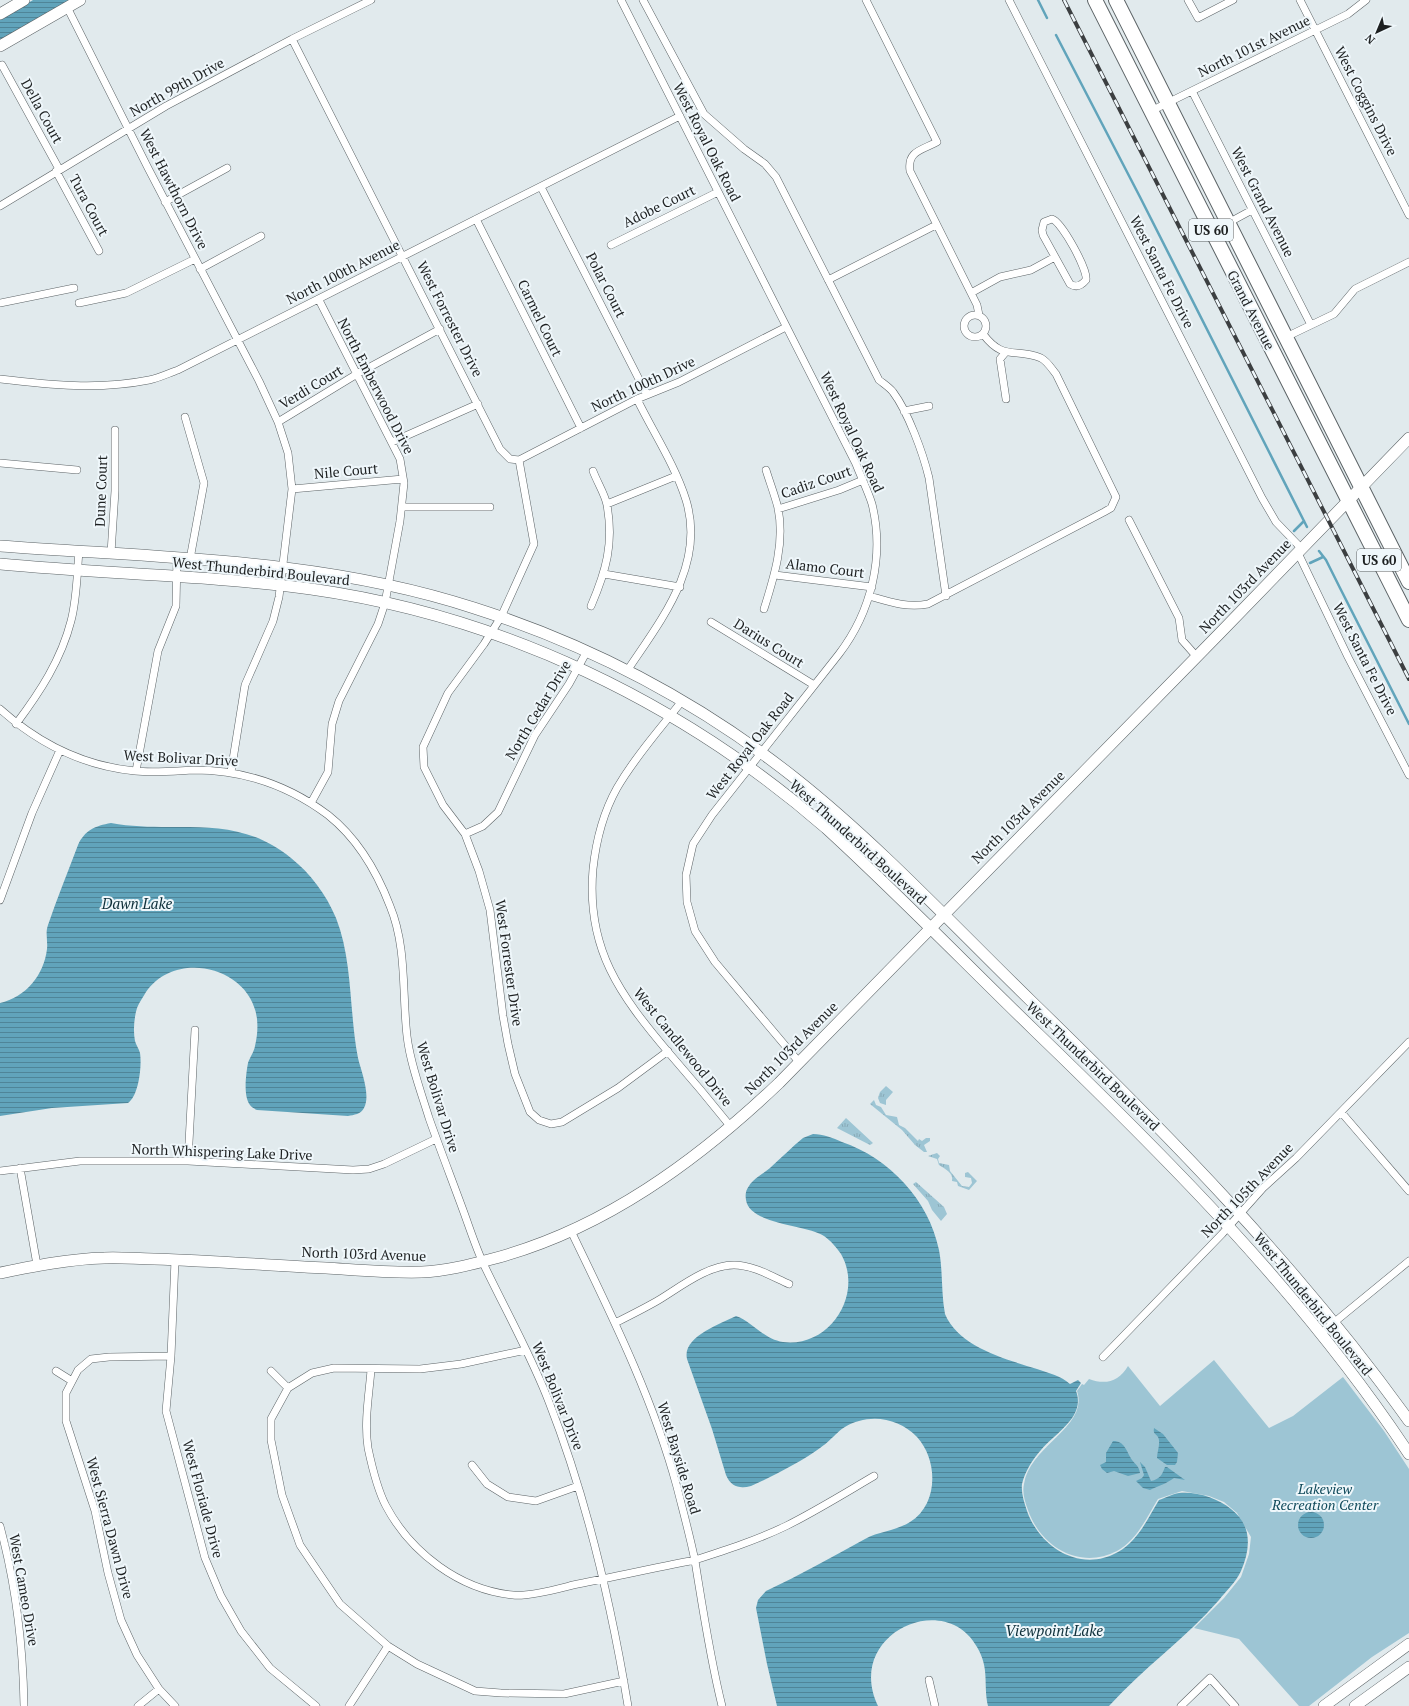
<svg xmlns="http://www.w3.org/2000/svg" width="1409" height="1706" viewBox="0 0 1409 1706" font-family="'PT Serif',serif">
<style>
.grass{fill:url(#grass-tufts)}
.park{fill:#9dc5d4}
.water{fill:url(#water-rules)}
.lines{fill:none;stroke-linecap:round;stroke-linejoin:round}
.stream{stroke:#61a4bb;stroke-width:2.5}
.street-casing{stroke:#5c6366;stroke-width:8}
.secondary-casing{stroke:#5c6366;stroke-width:12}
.highway-casing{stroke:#5c6366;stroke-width:16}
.street{stroke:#fff;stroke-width:7}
.secondary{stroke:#fff;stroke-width:11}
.highway{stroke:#fff;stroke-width:14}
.rail-casing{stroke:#3c3f41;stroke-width:4}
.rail{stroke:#eff7fb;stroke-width:2.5;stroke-dasharray:8;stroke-linecap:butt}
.labels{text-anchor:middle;stroke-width:4;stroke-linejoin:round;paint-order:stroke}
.shield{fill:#eff7fb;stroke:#5c6062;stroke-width:1}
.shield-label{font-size:13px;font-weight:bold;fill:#1d2021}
.street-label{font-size:14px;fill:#1d2021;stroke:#eff7fb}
.park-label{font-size:14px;font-style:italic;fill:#104a5b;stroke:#eff7fb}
.water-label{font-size:15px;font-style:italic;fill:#0e2f3a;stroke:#eff7fb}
</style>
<defs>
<pattern id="grass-tufts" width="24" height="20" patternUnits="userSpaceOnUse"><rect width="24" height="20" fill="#9dc5d4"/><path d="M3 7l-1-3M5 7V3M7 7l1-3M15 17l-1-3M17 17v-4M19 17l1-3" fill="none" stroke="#87a9b6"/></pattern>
<pattern id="water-rules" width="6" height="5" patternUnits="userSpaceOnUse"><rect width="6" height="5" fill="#61a4bb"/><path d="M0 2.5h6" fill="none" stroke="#4f8598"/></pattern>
</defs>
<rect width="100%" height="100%" fill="#e1eaed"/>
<!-- grass -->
<path class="grass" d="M886 1086 893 1092 886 1100V1105L880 1103 878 1098 880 1092Z
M874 1100 876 1105 881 1107 886 1115 897 1117 899 1125 905 1128 918 1141 919 1139 922 1141 926 1138H930V1141L924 1145 927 1152H924L915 1145 902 1130 870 1104Z
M846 1118 873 1143 870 1145 837 1128Z
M937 1153 940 1156 938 1159 939 1163 949 1165 950 1171 962 1186 969 1187 972 1183 971 1178 965 1177V1173L968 1172 977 1181 969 1190 958 1186 957 1182 952 1181C954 1173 945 1169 939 1165L937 1159 928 1156Z
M916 1182 944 1207 947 1214 941 1221 932 1210 928 1201 913 1184Z"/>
<!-- park -->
<path class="park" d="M1214 1360 1269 1428 1293 1416 1343 1377 1384 1431 1409 1469V1633L1372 1657 1309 1706H1299L1239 1639 1194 1628 1224 1598 1241 1577 1249 1554 1251 1537 1237 1513 1224 1502 1209 1496 1182 1491 1158 1499C1147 1517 1137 1540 1117 1551 1081 1570 1041 1548 1028 1510 1025 1502 1022 1493 1024 1484 1030 1445 1089 1427 1077 1391L1082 1384 1084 1385 1089 1379C1105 1385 1119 1382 1128 1366L1160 1406Z"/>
<!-- water -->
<path class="water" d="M33 0H71L0 41V20Z
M111 823C176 835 233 811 291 858 310 873 326 894 336 918 353 961 349 1012 358 1058 361 1071 371 1095 364 1108 361 1114 354 1115 348 1116L257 1110C255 1109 251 1107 250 1105 243 1096 246 1074 248 1063 250 1057 254 1052 255 1046 257 1037 258 1029 257 1019 251 966 175 949 146 992 143 997 139 1003 137 1008 134 1018 133 1031 135 1041 136 1045 139 1049 140 1053 142 1065 139 1096 128 1103L52 1108 0 1116V1003C26 997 44 975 47 949 48 941 45 933 48 925 57 898 68 872 78 845 85 830 95 826 111 823Z
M813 1134C823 1134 833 1138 842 1142 889 1158 929 1200 939 1250 943 1271 941 1293 945 1314 959 1347 1005 1359 1037 1369 1049 1373 1061 1376 1070 1384L1078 1380 1081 1383 1076 1391C1086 1417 1055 1433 1041 1450 1033 1459 1025 1471 1022 1484 1021 1493 1024 1502 1027 1511 1040 1548 1081 1573 1118 1552 1138 1541 1148 1518 1159 1500 1165 1498 1172 1494 1179 1493 1196 1491 1218 1498 1231 1509 1252 1525 1251 1548 1241 1571 1236 1582 1226 1591 1219 1600 1185 1639 1143 1668 1109 1706H988C983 1684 990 1669 977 1647 944 1588 844 1635 878 1706H777L767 1664 756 1608 758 1600 766 1591C800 1575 832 1557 865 1539 879 1531 896 1531 910 1522 939 1504 938 1460 917 1437 902 1421 879 1415 859 1421 839 1426 835 1438 820 1448 799 1463 775 1475 751 1486 740 1489 731 1487 726 1475L712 1429 687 1359C682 1337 720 1324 736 1316 753 1322 763 1339 783 1342 830 1348 864 1294 841 1254 837 1248 830 1240 824 1236 806 1224 750 1225 746 1200 745 1194 746 1190 749 1186 754 1178 763 1174 770 1168 781 1158 792 1147 803 1138Z
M1154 1428 1163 1434 1178 1453 1177 1462 1175 1465H1167L1157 1458C1157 1452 1161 1443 1158 1437 1155 1433 1153 1434 1154 1428Z
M1113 1441C1125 1441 1126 1451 1132 1460 1136 1465 1139 1466 1140 1473L1128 1476 1114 1471 1107 1473 1102 1469 1100 1465 1106 1462V1453Z
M1140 1462 1145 1467 1151 1481C1160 1479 1162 1475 1165 1467H1167L1185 1480 1174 1478C1166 1484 1158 1486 1150 1490L1143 1488 1136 1481 1142 1478 1144 1475Z
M1298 1525a13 13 0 1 1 26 0a13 13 0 1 1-26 0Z"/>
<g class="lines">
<!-- stream -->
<path class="stream" d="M1038 0 1047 18
M1056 35 1140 197 1307 527
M1294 531 1304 521
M1319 551 1326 560 1340 588 1409 724
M1310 563 1323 557"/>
<!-- street casing -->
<g class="street-casing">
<path id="street" d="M621 0 856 464C861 477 868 491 872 504 885 557 871 612 839 654L712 815 693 844 686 875 687 902 695 931 715 962 799 1062
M643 0 704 114 744 149 765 164 776 177 879 380C884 384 889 387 893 392 908 412 923 453 929 478L946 596
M866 0 937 142C922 150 907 151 910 171L977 305 979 315
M1009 0 1262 498 1276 522 1302 549
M1188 0 1198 18 1233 0
M1300 0 1409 215
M67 7 148 168 259 381 278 422 288 453 292 489 279 597 273 621 245 685 231 772
M292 39 500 449 510 459 519 460 637 399 679 382 786 327
M2 65 59 169
M1192 91 1311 325
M1151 111 1348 14 1366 0
M56 171 99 251
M541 187 647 395
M165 202 227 168
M0 206 166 106 292 39 371 0
M476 219 581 428
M1052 219C1062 222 1088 270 1086 280 1081 286 1076 288 1070 284L1043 235 1042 230 1044 222Z
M1228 223 1252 210
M611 245 718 192
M200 269 261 236
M828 280 936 225
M971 293 1000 277 1031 270 1055 257
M0 303 74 288
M79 303 126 293 195 259
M964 326a11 11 0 1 1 22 0a11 11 0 1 1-22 0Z
M1286 337 1334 314 1355 289 1409 262
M1005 353 1000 359 1006 399
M0 379C50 385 99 390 149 380 159 378 169 373 178 370L680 116
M904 411 929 406
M185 417 204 483 190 559
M278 422 357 374 440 329
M392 442 478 404
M519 460 534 544 501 617 484 644 448 693 423 747 424 767 443 805 465 834 479 871 490 910 503 1016 508 1044 515 1074 530 1112 539 1120 551 1124 562 1122 618 1088 668 1051
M0 463 77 470
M292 489 403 479
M607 504 676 476
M402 507H490
M778 509 839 490 863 480
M1129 520 1179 618 1182 640 1197 657
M111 553 115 491V430
M1298 553 1348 657 1409 775
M604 574 680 587
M775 575 872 587
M869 596C890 602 907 608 928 604L1104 512 1111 508 1116 497 1056 374C1052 369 1047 361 1041 358 1015 347 1004 362 983 334
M591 606C606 571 614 544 607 505 605 494 597 482 593 471
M764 609C774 577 785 543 778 508 775 496 770 483 766 470
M711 622 814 685
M627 671C661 620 706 565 686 500 675 465 653 432 637 399
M682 701C660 729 635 757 617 788 603 813 596 841 593 869 586 949 620 995 669 1053 690 1077 711 1102 731 1127
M0 709C38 743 84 766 135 771 154 773 174 771 194 770 244 770 288 785 328 815 357 838 377 872 390 906 407 947 402 993 407 1036 410 1063 421 1092 429 1118 440 1149 452 1180 463 1210 470 1229 476 1248 484 1265 506 1311 531 1355 549 1402 587 1499 611 1603 628 1706
M16 724C40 692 61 660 71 621 77 598 77 574 79 551
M136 771 158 651 176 606 177 558
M311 803 328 772 332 724 339 701 378 624 385 603 400 521 404 483 400 459 319 300
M465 834 483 826 498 812 535 735 569 684 587 651
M0 900 32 813 60 750
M1341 1112 1409 1191
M188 1161 195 1030
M20 1168 37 1265
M0 1171 80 1161H188L353 1170 369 1169 384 1164 436 1139
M571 1231C611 1314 653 1398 677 1487 683 1511 690 1536 695 1561 703 1610 710 1658 722 1706
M175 1260 171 1356 166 1411 205 1558 221 1596 241 1631 270 1668 316 1706
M615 1323C629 1316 643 1309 657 1301 679 1288 707 1265 734 1265 753 1265 773 1277 789 1284
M1320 1334 1409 1261
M526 1350 461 1364 420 1369 334 1368 312 1373 288 1388 271 1419V1440L282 1495 300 1545 340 1604 388 1646 417 1664 475 1691 501 1693 564 1694 624 1681
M171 1356 109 1357 91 1359 78 1370 66 1393V1421L95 1511 108 1573 121 1620 137 1655 159 1689 175 1706
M1103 1357 1222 1234 1263 1188 1296 1158 1409 1042
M371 1370C369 1395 364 1422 368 1448 372 1467 377 1489 386 1506 411 1553 460 1590 513 1595 528 1597 557 1589 573 1585 613 1577 654 1568 695 1560 726 1550 757 1540 786 1526 816 1511 845 1493 874 1476
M56 1371 72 1381
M271 1371 288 1388
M472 1465 487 1484 508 1497 536 1501 578 1486
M0 1526C16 1585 23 1645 24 1706
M929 1680 935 1706
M138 1706 159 1689
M349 1706 388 1646
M1181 1706 1210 1678 1235 1706"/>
</g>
<!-- secondary casing -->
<g class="secondary-casing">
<path id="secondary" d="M0 14 24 0
M0 46 80 0
M0 546C159 558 321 558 474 608 590 645 700 703 796 779 879 845 954 926 1030 1000 1166 1132 1298 1266 1409 1421
M0 564C104 574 208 575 311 589 502 616 681 702 826 828 897 893 964 962 1033 1029 1169 1160 1304 1295 1409 1454
M0 1273C34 1266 69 1259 104 1258 120 1257 137 1259 154 1259 211 1261 268 1265 326 1268 358 1270 390 1273 422 1272 446 1271 469 1265 492 1259 603 1230 697 1161 779 1083L1220 633 1409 438
M1324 1706 1409 1644
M1355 1706 1409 1667"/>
</g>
<!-- highway casing -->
<g class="highway-casing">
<path id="highway" d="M1095 0 1409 620
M1116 0 1409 582"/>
</g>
<!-- street -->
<use href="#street" class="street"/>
<!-- secondary -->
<use href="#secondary" class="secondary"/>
<!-- highway -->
<use href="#highway" class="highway"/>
<!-- rail casing -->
<g class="rail-casing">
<path id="rail" d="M1064 0 1409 679"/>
</g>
<!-- rail -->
<use href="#rail" class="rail"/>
</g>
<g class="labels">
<!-- shield labels -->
<g class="shield">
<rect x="1189" y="219" width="44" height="22" rx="3"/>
<rect x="1357" y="549" width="44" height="22" rx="3"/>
</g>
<g class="shield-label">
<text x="1211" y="235">US 60</text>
<text x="1379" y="565">US 60</text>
</g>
<!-- street labels -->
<g class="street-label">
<text transform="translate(1254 46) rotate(-26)" y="5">North 101st Avenue</text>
<text transform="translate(177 87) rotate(-29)" y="5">North 99th Drive</text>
<text transform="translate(1366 101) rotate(63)" y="5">West Coggins Drive</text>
<text transform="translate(42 111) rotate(61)" y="5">Della Court</text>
<text transform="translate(707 142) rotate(63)" y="5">West Royal Oak Road</text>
<text transform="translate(174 189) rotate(63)" y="5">West Hawthorn Drive</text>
<text transform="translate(1263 202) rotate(63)" y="5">West Grand Avenue</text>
<text transform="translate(89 205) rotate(62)" y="5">Tura Court</text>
<text transform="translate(659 206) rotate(-26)" y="5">Adobe Court</text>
<text transform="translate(343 272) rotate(-27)" y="5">North 100th Avenue</text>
<text transform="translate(1162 272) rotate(63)" y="5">West Santa Fe Drive</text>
<text transform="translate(606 285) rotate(63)" y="5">Polar Court</text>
<text transform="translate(1251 310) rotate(63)" y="5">Grand Avenue</text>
<text transform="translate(540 318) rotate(64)" y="5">Carmel Court</text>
<text transform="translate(450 319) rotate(63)" y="5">West Forrester Drive</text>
<text transform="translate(643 384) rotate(-25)" y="5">North 100th Drive</text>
<text transform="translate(376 386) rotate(63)" y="5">North Emberwood Drive</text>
<text transform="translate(311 387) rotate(-31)" y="5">Verdi Court</text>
<text transform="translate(852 432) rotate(65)" y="5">West Royal Oak Road</text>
<text transform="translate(346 471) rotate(-5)" y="5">Nile Court</text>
<text transform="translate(816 482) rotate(-19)" y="5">Cadiz Court</text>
<text transform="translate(101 491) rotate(-88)" y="5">Dune Court</text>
<text transform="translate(825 568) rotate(7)" y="5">Alamo Court</text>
<text transform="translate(261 571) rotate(6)" y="5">West Thunderbird Boulevard</text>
<text transform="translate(1245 586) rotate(-46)" y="5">North 103rd Avenue</text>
<text transform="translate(769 643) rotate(32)" y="5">Darius Court</text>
<text transform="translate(1365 659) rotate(63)" y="5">West Santa Fe Drive</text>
<text transform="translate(538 710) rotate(-59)" y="5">North Cedar Drive</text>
<text transform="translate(750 746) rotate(-52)" y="5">West Royal Oak Road</text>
<text transform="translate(181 758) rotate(3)" y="5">West Bolivar Drive</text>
<text transform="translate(1018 817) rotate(-45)" y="5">North 103rd Avenue</text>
<text transform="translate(858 842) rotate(42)" y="5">West Thunderbird Boulevard</text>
<text transform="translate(509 963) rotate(82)" y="5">West Forrester Drive</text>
<text transform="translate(683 1047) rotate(51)" y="5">West Candlewood Drive</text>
<text transform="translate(791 1048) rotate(-45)" y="5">North 103rd Avenue</text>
<text transform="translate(1093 1066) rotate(44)" y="5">West Thunderbird Boulevard</text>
<text transform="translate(438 1097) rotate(73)" y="5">West Bolivar Drive</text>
<text transform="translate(222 1152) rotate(2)" y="5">North Whispering Lake Drive</text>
<text transform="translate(1247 1190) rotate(-46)" y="5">North 105th Avenue</text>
<text transform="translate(364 1254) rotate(2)" y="5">North 103rd Avenue</text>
<text transform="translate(1313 1304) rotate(51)" y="5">West Thunderbird Boulevard</text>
<text transform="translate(558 1396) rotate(68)" y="5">West Bolivar Drive</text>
<text transform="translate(679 1458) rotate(73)" y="5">West Bayside Road</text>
<text transform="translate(203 1499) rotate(75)" y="5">West Floriade Drive</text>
<text transform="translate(110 1528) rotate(75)" y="5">West Sierra Dawn Drive</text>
<text transform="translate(24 1590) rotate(80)" y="5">West Cameo Drive</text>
</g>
<!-- park labels -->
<g class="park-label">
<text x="1325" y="1494">Lakeview<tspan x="1325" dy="16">Recreation Center</tspan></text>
</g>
<!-- water labels -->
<g class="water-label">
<text x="137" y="909">Dawn Lake</text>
<text x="1054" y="1636">Viewpoint Lake</text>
</g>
</g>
<!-- north arrow -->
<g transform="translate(1377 32) rotate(224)" stroke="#eff7fb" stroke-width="3" paint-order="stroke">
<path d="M0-3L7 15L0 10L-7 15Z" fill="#1d2021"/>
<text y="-6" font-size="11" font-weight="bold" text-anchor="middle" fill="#1d2021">N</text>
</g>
</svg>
